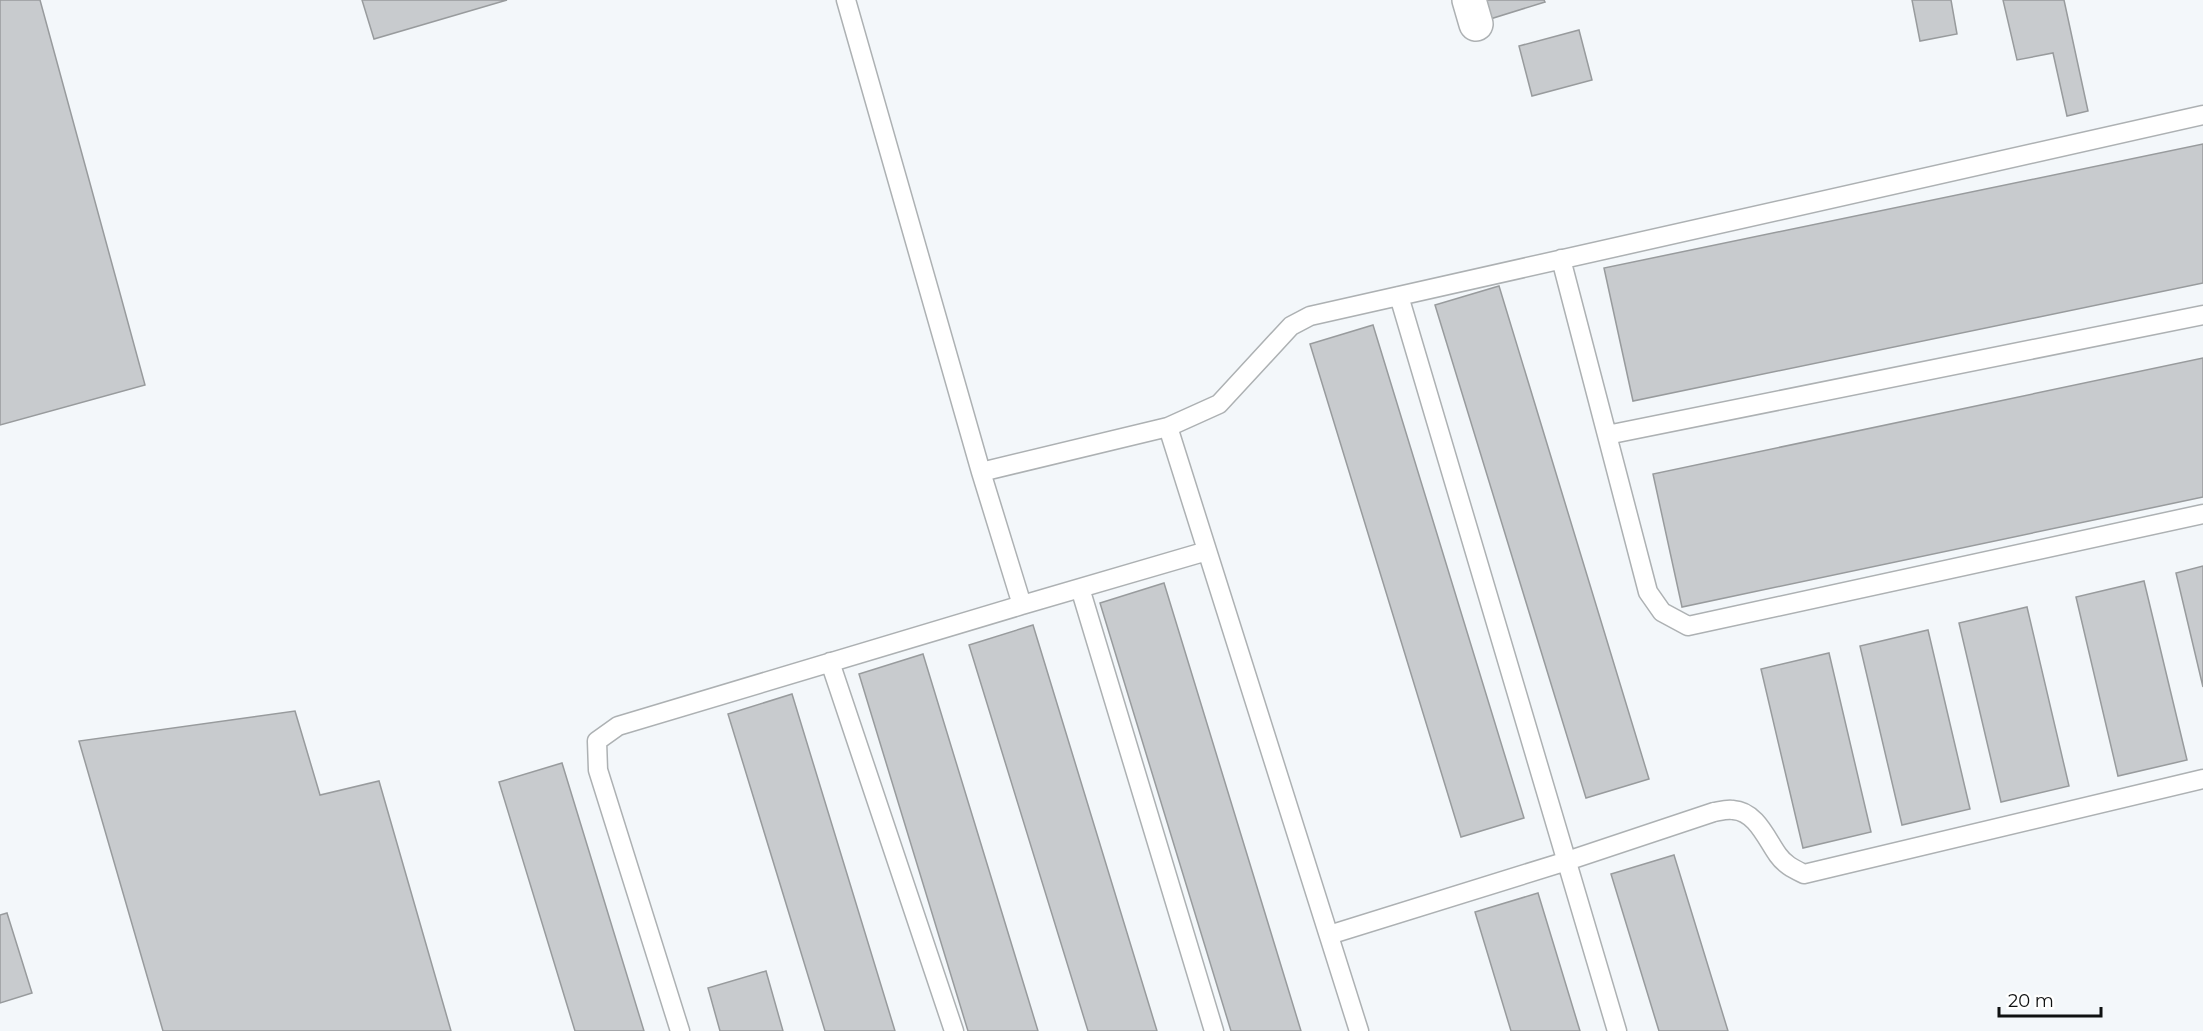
<svg xmlns="http://www.w3.org/2000/svg" width="2203" height="1031" viewBox="0 0 2203 1031" font-family="Montserrat,sans-serif">
<style>
.building{fill:#c8cbce;stroke:#989b9d;stroke-width:1.5}
.lines{fill:none;stroke-linecap:round;stroke-linejoin:round}
.service-casing{stroke:#adb1b3;stroke-width:21}
.minor-casing{stroke:#adb1b3;stroke-width:36}
.service{stroke:#fff;stroke-width:18}
.minor{stroke:#fff;stroke-width:33}
</style>
<rect width="100%" height="100%" fill="#f3f7fa"/>
<!-- building -->
<path class="building" d="M0 0H40L145 385 0 425Z
M362 0H507L374 39Z
M1481 0H1544L1545 2 1487 20Z
M1912 0H1951L1957 34 1920 41Z
M2003 0H2064L2088 111 2067 116 2053 53 2017 60Z
M1579 30 1592 80 1532 96 1519 46Z
M2203 144V283L1633 401 1604 268Z
M1499 286 1649 779 1586 798 1435 305Z
M1373 325 1524 818 1461 837 1310 344Z
M2203 358V497L1682 607 1653 474Z
M2203 566V687L2176 573Z
M2144 581 2187 760 2118 776 2076 597Z
M1164 583 1301 1031H1231L1100 603Z
M2027 607 2069 786 2001 802 1959 623Z
M1033 625 1157 1031H1088L969 645Z
M1928 630 1970 809 1902 825 1860 646Z
M1829 653 1871 832 1803 848 1761 669Z
M923 654 1038 1031H968L859 674Z
M792 694 895 1031H825L728 714Z
M295 711 320 795 379 781 451 1031H163L79 741Z
M562 763 644 1031H575L499 782Z
M1674 855 1728 1031H1659L1611 874Z
M1538 893 1580 1031H1511L1475 912Z
M7 913 32 993 0 1003V915Z
M766 971 783 1031H720L708 988Z"/>
<g class="lines">
<!-- service casing -->
<g class="service-casing">
<path id="service" d="M846 0 981 472 1022 605
M1561 259 1648 592 1662 612 1688 626 2203 514
M1399 296 1617 1031
M1168 427 1359 1031
M1607 435 2203 315
M981 472 1168 427 1219 404 1291 326 1310 316 2203 115
M1080 588 1214 1031
M830 662 954 1031
M1329 935 1567 861 1714 812C1720 811 1727 809 1733 810 1756 811 1767 840 1778 855 1785 865 1794 869 1804 874L2203 779
M680 1031 598 770 597 741 618 726 1022 605 1207 551"/>
</g>
<!-- minor casing -->
<g class="minor-casing">
<path id="minor" d="M1469 0 1476 24"/>
</g>
<!-- service -->
<use href="#service" class="service"/>
<!-- minor -->
<use href="#minor" class="minor"/>
</g>
<!-- scale -->
<path d="M1999 1007v9h102v-9" fill="none" stroke="#0f1111" stroke-width="3"/>
<text x="2008" y="1007" font-size="18" fill="#0f1111" stroke="#ffffff" stroke-width="4.5" paint-order="stroke">20 m</text>
</svg>
